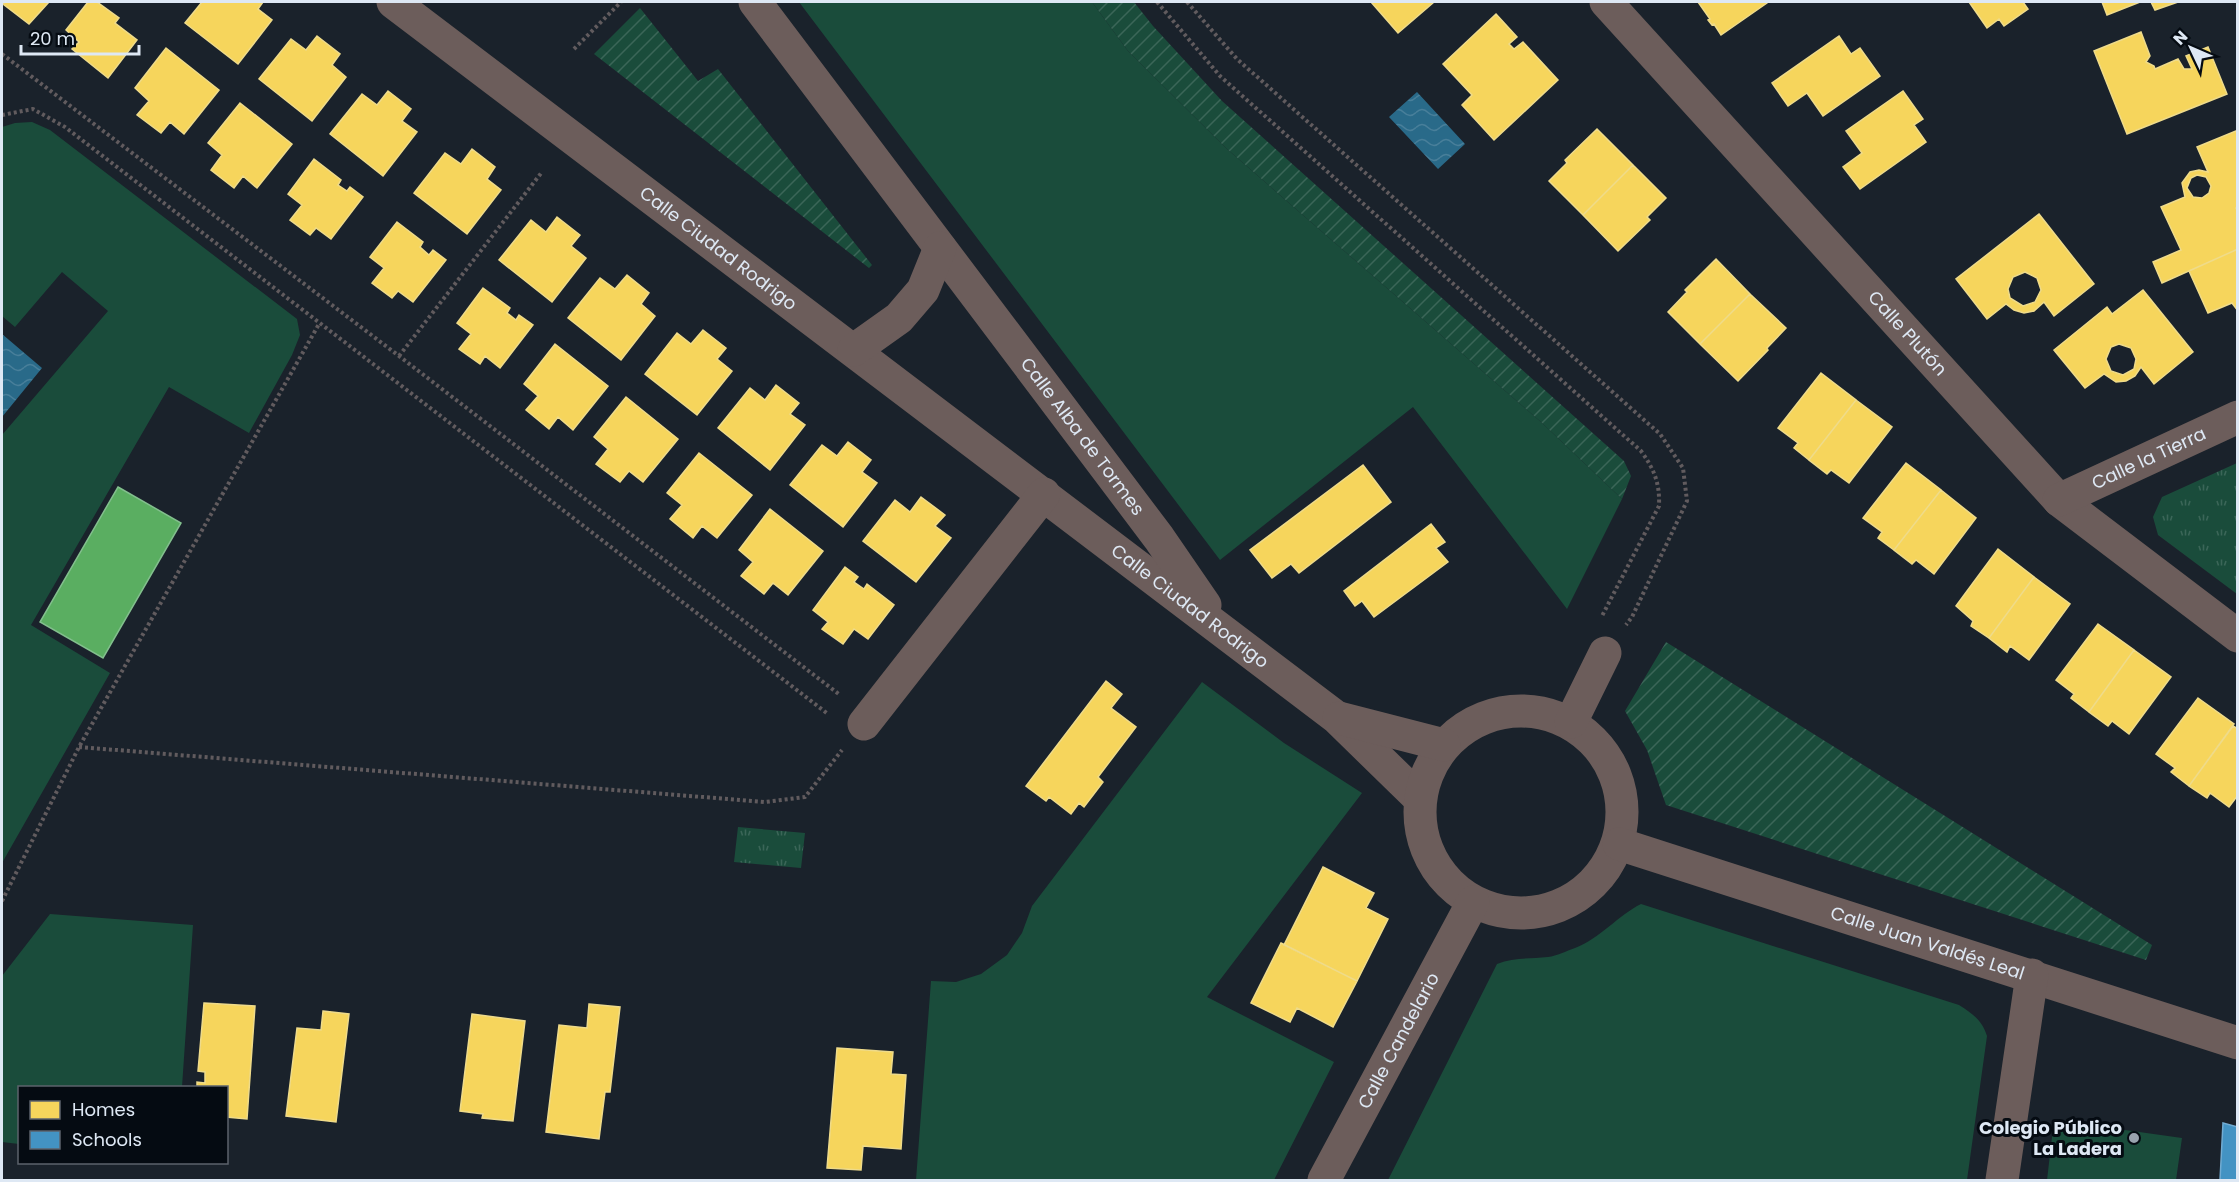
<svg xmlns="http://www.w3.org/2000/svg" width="2239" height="1182" viewBox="0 0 2239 1182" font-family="Poppins,sans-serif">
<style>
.grass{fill:#1a4c3b}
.park{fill:url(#park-tufts)}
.garden{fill:url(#garden-furrows)}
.water{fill:url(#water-waves)}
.homes{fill:#f6d55c;stroke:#efdb8a;stroke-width:1.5;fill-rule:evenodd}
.schools{fill:#4393c3;stroke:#72acd2;stroke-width:1.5}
.public{fill:#5aae61;stroke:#82bf8d;stroke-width:1.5}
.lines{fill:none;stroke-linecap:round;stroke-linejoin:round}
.path{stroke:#615b5e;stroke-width:4;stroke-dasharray:3 3;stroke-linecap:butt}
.street{stroke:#6c5d5b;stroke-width:33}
.poi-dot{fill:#99a3ae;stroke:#050b12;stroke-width:2}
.labels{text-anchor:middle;stroke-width:6;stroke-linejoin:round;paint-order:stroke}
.street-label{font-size:18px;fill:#dee8f4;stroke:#050b12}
.poi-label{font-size:18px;font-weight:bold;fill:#dee8f4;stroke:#050b12;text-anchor:end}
</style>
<defs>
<pattern id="park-tufts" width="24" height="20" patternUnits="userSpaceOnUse" patternTransform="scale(1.5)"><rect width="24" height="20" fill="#1a4c3b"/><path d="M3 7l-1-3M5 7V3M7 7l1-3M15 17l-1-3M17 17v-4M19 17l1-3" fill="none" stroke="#3b6658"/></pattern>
<pattern id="garden-furrows" width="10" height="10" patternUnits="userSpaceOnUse" patternTransform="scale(1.5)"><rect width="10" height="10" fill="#1a4c3b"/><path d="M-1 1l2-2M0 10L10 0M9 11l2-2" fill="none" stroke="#3b6658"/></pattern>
<pattern id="water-waves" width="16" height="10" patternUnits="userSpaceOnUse" patternTransform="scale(1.5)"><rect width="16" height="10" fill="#296a89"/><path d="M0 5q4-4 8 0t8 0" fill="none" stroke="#487f9a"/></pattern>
</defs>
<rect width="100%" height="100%" fill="#1a222b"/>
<!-- grass -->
<path class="grass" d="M799 2H1092L1128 51 1227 149 1541 422 1622 499 1567 609 1413 407 1220 560Z
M32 122 50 130 297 319 300 335 292 355 249 433 169 387 31 625 110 673 2 863V435L108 311 62 272 15 327 2 316V127L15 123Z
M1202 682 1284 743 1362 793 1207 997 1334 1062 1274 1180H916L931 981 956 982 981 974 1007 955 1022 933 1032 906Z
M1641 904 1959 1005C1973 1014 1982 1020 1987 1036L1967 1180H1388L1497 964C1514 957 1530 959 1548 957 1557 956 1566 951 1575 948 1601 938 1617 916 1641 904Z
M50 914 193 925 182 1087 20 1088 19 1144 2 1142V976Z
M2054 1120 2182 1138 2176 1180H2047Z"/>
<!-- park -->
<path class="park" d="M2237 463V594L2158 535 2153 517 2162 497Z
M738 827 805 833 801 868 734 862Z"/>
<!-- garden -->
<path class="garden" d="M1092 2H1134L1153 26 1222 101 1624 461 1631 476 1622 499 1541 422 1227 149 1128 51Z
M640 8 698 81 718 69 872 265 869 268 594 54Z
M1666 642 2152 945 2146 960 1666 805 1647 750 1625 711Z"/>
<!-- water -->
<path class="water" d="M1417 92 1465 144 1438 169 1389 117Z
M2 334 42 368 2 417Z"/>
<!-- homes -->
<path class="homes" d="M6 2H49L29 24 3 4Z
M88 2H97L119 18 115 23 137 40 108 78 72 49 79 42 66 30Z
M202 2H263L258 9 272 20 238 64 185 23Z
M1371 2H1434L1398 33Z
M1698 2H1766L1767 3 1721 35 1714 24 1712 25 1708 20 1710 19Z
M1969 2H2023L2028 9 2004 26 1999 19 1987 28Z
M2102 2H2140L2107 15Z
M2151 2H2178L2155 10Z
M1496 14 1517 37 1509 44 1514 49 1523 42 1558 80 1494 140 1462 105 1472 95 1443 64Z
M2141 32 2150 56 2146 62 2154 66 2155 69 2178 59 2184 69H2192L2186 56 2208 47 2227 94 2127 134 2094 51Z
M317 36 340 54 332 65 346 77 312 121 259 79 291 39 306 50Z
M1839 36 1851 54 1860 48 1880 76 1823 116 1807 93 1788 106 1772 83Z
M166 48 219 90 184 134 170 122 161 133 137 115 149 101 135 88Z
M388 91 411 109 402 121 417 132 383 176 330 134 362 94 377 105Z
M1903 91 1923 119 1914 125 1926 142 1860 189 1843 167 1862 153 1846 131Z
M240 103 292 144 257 188 243 176 234 188 211 170 222 155 208 143Z
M1597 129 1633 165 1583 215 1549 181 1567 163 1565 160Z
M2238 130V207L2236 208 2238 212V249L2162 283 2153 262 2181 250 2161 207 2185 197 2182 183 2190 172 2199 170 2208 172 2197 147ZM2197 175 2206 177 2211 186 2209 193 2202 198 2193 197 2187 188 2191 178Z
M472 149 495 167 487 179 501 190 467 234 414 193 445 153 461 164Z
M314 159 341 180 338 185 347 191 350 187 363 197 331 239 316 228 310 235 290 220 302 205 288 194Z
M1633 165 1666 198 1647 217 1650 220 1618 251 1583 215Z
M2039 214 2094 284 2054 316 2044 302 2034 311 2024 313 2014 310 2006 304 1987 319 1956 279ZM2025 272 2037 278 2041 290 2035 302 2023 306 2010 298 2008 289 2013 277Z
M557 217 580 235 571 246 586 258 552 302 499 260 531 220 546 232Z
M397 222 423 242 420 247 429 255 433 250 446 260 413 302 398 291 392 298 372 283 384 268 370 257Z
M2238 249V311L2232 303 2208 313 2189 271Z
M1716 259 1750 294 1700 344 1668 312 1687 292 1685 290Z
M627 275 649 293 641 304 655 316 621 360 568 318 600 278 615 289Z
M483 288 510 308 507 313 516 320 519 315 533 325 500 368 485 356 480 364 459 349 471 334 457 323Z
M2143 290 2193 352 2154 384 2141 367 2135 376 2126 381 2116 382 2104 374 2085 388 2054 350 2107 307 2112 314ZM2119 344 2131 348 2136 359 2134 369 2123 375 2111 371 2106 359 2111 347Z
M1750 294 1786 328 1767 348 1768 350 1738 381 1700 344Z
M703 330 726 348 717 359 732 371 697 415 645 374 677 333 691 344Z
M555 344 608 386 573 430 558 417 549 429 526 410 538 396 524 384Z
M1821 373 1856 400 1809 460 1794 448 1798 443 1778 428Z
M776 385 799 403 790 414 805 425 770 470 718 428 750 388 765 400Z
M626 397 678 439 643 482 629 471 620 482 596 464 608 449 594 437Z
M1856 400 1892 427 1849 483 1831 470 1827 474 1809 460Z
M848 442 871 460 862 472 877 483 843 527 790 485 822 445 837 456Z
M699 453 752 495 717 538 702 526 693 538 670 519 682 505 667 493Z
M1906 463 1941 490 1894 550 1878 538 1882 532 1863 518Z
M1363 465 1391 502 1299 573 1291 564 1272 578 1250 550Z
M1941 490 1976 518 1934 574 1916 560 1912 564 1894 550Z
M921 497 945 515 935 526 951 538 916 582 863 541 895 500 910 512Z
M770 509 823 551 788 595 773 583 764 594 741 576 753 562 739 550Z
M1431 524 1445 542 1436 548 1448 562 1374 617 1362 601 1355 606 1344 591Z
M1998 549 2034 577 1989 638 1971 626 1973 621 1956 606Z
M845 567 858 577 854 582 864 589 867 584 894 605 868 639 854 629 843 644 822 629 828 622 813 610Z
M2034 577 2070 604 2029 660 2010 646 2007 652 1989 638Z
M2098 624 2134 650 2089 712 2071 698 2074 694 2056 680Z
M2134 650 2171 677 2129 734 2112 721 2108 726 2089 712Z
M1106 681 1122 694 1111 708 1136 727 1098 777 1103 782 1084 807 1079 803 1071 814 1049 797 1046 801 1026 786Z
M2198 698 2234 724 2189 786 2171 772 2175 768 2156 754Z
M2233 726 2238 729V795L2229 807 2210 793 2207 798 2189 786Z
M1323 867 1374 893 1366 908 1388 919 1357 981 1284 945Z
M1281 943 1357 981 1333 1027 1297 1008 1290 1022 1251 1003Z
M204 1003 255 1006 247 1119 226 1117V1088H197V1082L205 1083V1072L198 1071Z
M589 1004 620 1007 610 1092H605L599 1139 546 1132 559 1025 587 1028Z
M323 1011 349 1014 336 1122 286 1116 297 1028 321 1030Z
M472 1014 525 1021 513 1121 482 1118 483 1114 460 1111Z
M837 1048 893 1052 891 1074 906 1075 901 1149 863 1146 861 1170 827 1168Z"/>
<!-- schools -->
<path class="schools" d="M2223 1123 2238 1127V1180H2220Z"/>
<!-- public -->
<path class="public" d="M118 487 181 523 103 658 40 622Z"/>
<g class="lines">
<!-- path -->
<path class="path" d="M1157 2 1220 76 1641 451C1654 469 1660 483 1659 506L1602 616
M1187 2 1237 59 1660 434 1683 468 1687 501 1632 617 1626 625
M574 49 621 2
M2 54 399 356 840 695
M2 115 33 109 65 127 828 714
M399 356 542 172
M79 747 765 802 805 797 842 750
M2 901 79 747 319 324"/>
<!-- street -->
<g class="street">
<path id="s1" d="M393 2 1336 717 1420 799"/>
<path id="s2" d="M755 2 1159 538 1205 605"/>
<path id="s3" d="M1606 2 2059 500 2238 636"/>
<path d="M854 350 899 318 923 290 940 248"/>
<path id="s4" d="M2059 500 2238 417"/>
<circle cx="1521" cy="812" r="101"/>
<path d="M1339 718 1444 745"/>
<path d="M1571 722 1605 653"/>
<path d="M864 724 1044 494"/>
<path id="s5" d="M1619 844 2238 1043"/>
<path id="s6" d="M1324 1180 1473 902"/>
<path d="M2002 1180 2032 975"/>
</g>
</g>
<!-- markers -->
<circle class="poi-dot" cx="2134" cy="1138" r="6"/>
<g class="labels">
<!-- street labels -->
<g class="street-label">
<text dy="6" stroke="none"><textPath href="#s1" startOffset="408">Calle Ciudad Rodrigo</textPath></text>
<text dy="6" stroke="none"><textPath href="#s3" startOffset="448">Calle Plutón</textPath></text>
<text dy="6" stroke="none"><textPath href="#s2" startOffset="544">Calle Alba de Tormes</textPath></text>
<text dy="6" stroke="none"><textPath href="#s4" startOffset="99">Calle la Tierra</textPath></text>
<text dy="6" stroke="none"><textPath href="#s1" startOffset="1000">Calle Ciudad Rodrigo</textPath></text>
<text dy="6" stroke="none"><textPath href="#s5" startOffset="324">Calle Juan Valdés Leal</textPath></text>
<text dy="6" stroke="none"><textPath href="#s6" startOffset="158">Calle Candelario</textPath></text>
</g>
<!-- poi labels -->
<g class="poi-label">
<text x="2122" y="1134">Colegio Público<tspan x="2122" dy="21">La Ladera</tspan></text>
</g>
</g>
<!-- border -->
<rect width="2239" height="1182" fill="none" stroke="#dee8f4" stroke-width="6"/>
<!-- legend -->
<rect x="18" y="1086" width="210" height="78" fill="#050b12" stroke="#5c636c" stroke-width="1.5"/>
<rect x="30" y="1101" width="30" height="18" fill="#f6d55c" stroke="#5c636c" stroke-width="1.5"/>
<text x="72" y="1116" font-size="18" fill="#dee8f4">Homes</text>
<rect x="30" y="1131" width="30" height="18" fill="#4393c3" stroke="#5c636c" stroke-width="1.5"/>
<text x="72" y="1146" font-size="18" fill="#dee8f4">Schools</text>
<!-- north arrow -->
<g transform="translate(2191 48) rotate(314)" stroke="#050b12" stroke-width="4.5" paint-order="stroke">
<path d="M0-4.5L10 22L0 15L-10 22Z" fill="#dee8f4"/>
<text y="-9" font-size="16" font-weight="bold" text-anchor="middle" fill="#dee8f4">N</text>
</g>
<!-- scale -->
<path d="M21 45v9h118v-9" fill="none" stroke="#dee8f4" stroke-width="3"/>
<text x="30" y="45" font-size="18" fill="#dee8f4" stroke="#050b12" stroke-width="4.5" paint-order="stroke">20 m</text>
</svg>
